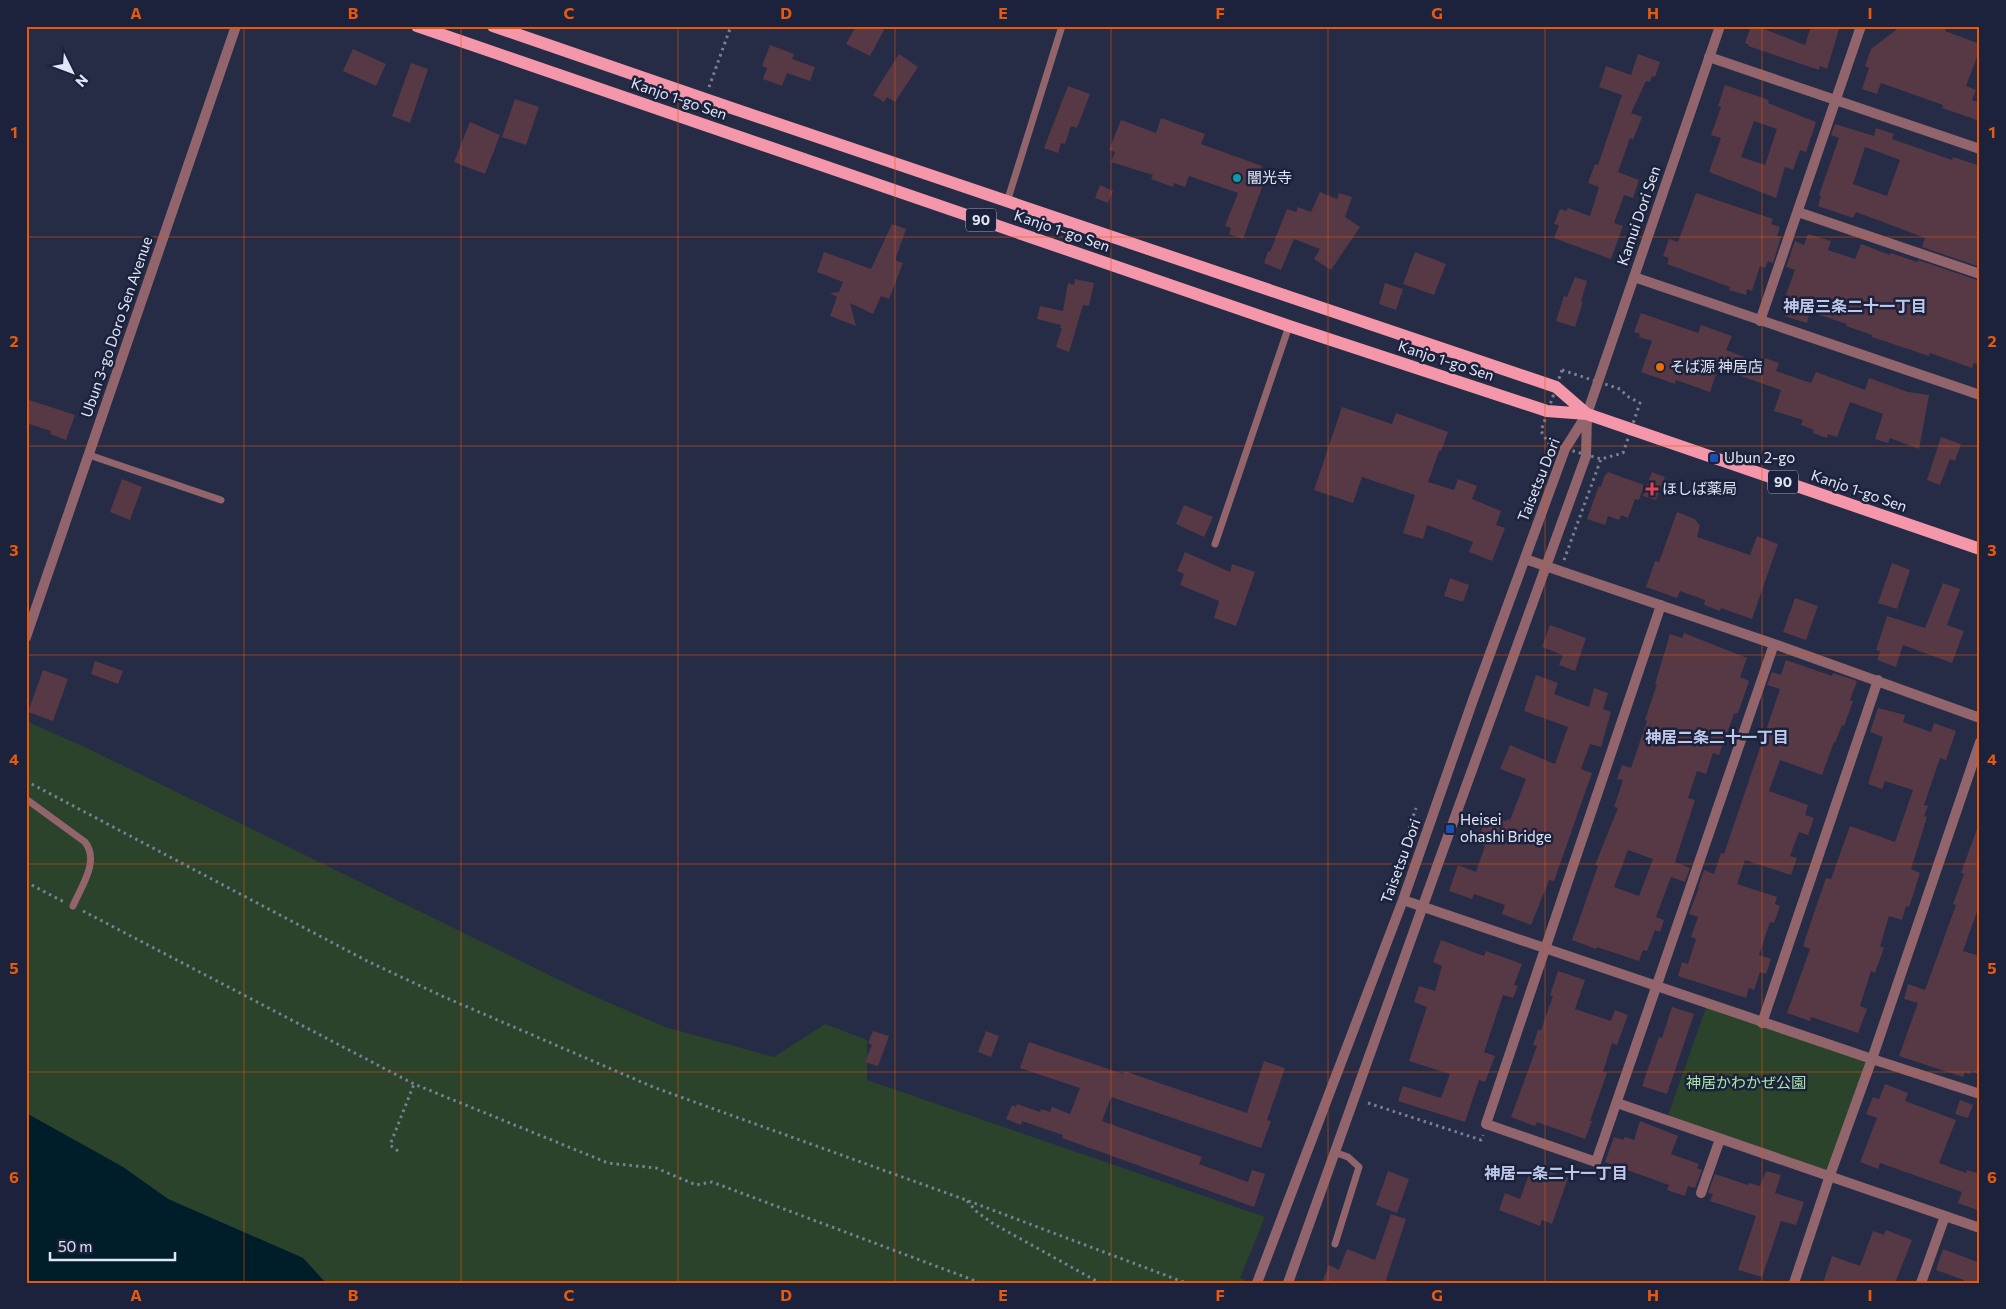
<svg xmlns="http://www.w3.org/2000/svg" width="2006" height="1309" viewBox="0 0 2006 1309" font-family="Commissioner,'Noto Sans JP',sans-serif">
<style>
.green{fill:#2a432a}
.water{fill:#001d2a}
.building{fill:#573845;fill-rule:evenodd}
.lines{fill:none;stroke-linecap:round;stroke-linejoin:round}
.path{stroke:#797f95;stroke-width:3;stroke-dasharray:2.5 4;stroke-linecap:butt}
.service{stroke:#92646c;stroke-width:7}
.minor{stroke:#92646c;stroke-width:10}
.tertiary{stroke:#92646c;stroke-width:10}
.primary{stroke:#f597aa;stroke-width:12}
.grid{fill:none;stroke:#e8590c;stroke-width:1;stroke-opacity:0.55}
.culture-dot{fill:#0f9aa8;stroke:#1c223b;stroke-width:2}
.food-dot{fill:#e8710a;stroke:#1c223b;stroke-width:2}
.transit-dot{fill:#1a4fb4;stroke:#1c223b;stroke-width:2}
.health-dot{fill:#e0444e;stroke:#1c223b;stroke-width:2}
.labels{text-anchor:middle;stroke-width:5;stroke-linejoin:round;paint-order:stroke}
.shield{fill:#1c223b;stroke:#a5abbf;stroke-width:1}
.shield-label{font-size:14px;font-weight:bold;fill:#e0e6f7}
.street-label{font-size:15px;fill:#e0e6f7;stroke:#1c223b}
.poi-label{font-size:15px;fill:#e0e6f7;stroke:#1c223b;text-anchor:start}
.park-label{font-size:15px;fill:#a9e6a7;stroke:#1c223b}
.neighbourhood-label{font-size:16px;font-weight:bold;fill:#bec8e9;stroke:#1c223b}
.neatline{fill:none;stroke:#e8590c;stroke-width:2}
.grid-label{font-size:16px;text-anchor:middle;font-weight:bold;fill:#e8590c}
</style>
<rect width="100%" height="100%" fill="#262c46"/>
<!-- green -->
<path class="green" d="M26 721 89 749 582 991 665 1027 774 1057 825 1024 867 1040V1080L1265 1217 1240 1278 1252 1283 324 1282 303 1258 168 1199 123 1167 26 1113Z
M1707 1005 1872 1059 1830 1175 1666 1121Z"/>
<!-- water -->
<path class="water" d="M26 1113 123 1167 168 1199 303 1258 326 1283H26Z"/>
<!-- building -->
<path class="building" d="M856 26H876L884 30 870 56 846 44Z
M1751 26H1756L1805 45 1811 26H1840L1827 69 1820 66 1819 70 1748 46 1749 45 1745 43Z
M1901 26H1947L1945 31 1980 44V49L1966 86 1976 90 1972 100 1980 103V121L1942 108 1943 105 1881 83 1877 94 1862 89 1869 68 1865 66 1871 49Z
M770 45 794 54 792 59 815 67 810 81 787 73 782 86 763 79 767 68 762 66Z
M353 49 386 64 376 86 343 71Z
M899 54 918 67 895 102 887 97 884 102 873 95Z
M1638 54 1660 62 1655 77 1652 76 1650 82 1646 81 1631 113 1642 117 1633 140 1630 138 1618 172 1639 180 1633 198 1624 195 1614 223 1623 226 1611 259 1554 238 1559 225 1554 224 1560 209 1566 211 1568 208 1590 216 1599 187 1588 183 1595 164 1598 165 1622 95 1599 87 1606 66 1631 75Z
M411 63 428 69 410 123 392 116Z
M1725 85 1769 100 1768 103 1816 122 1806 152 1800 150 1793 170 1785 167 1776 198 1709 172 1721 138 1711 135 1721 107 1718 106ZM1754 121 1777 129 1765 165 1741 157Z
M1068 86 1090 94 1077 128 1071 126 1065 144 1061 143 1058 153 1044 148Z
M515 99 539 107 526 145 502 137Z
M1161 118 1205 134 1201 144 1262 166 1260 172 1267 174 1243 239 1229 234 1231 228 1225 226 1238 193 1189 176 1185 187 1174 183 1173 187 1151 179 1153 175 1111 162 1115 152 1109 150 1121 120 1156 133Z
M470 122 500 135 485 174 454 162Z
M1835 124 1874 136 1876 128 1894 134 1892 139 1952 160 1953 157 1980 166V267L1922 247 1925 238 1899 228 1856 212 1853 218 1818 206 1821 196 1819 195 1839 138 1831 135ZM1865 147 1900 160 1887 196 1853 184Z
M1100 185 1113 191 1108 203 1095 198Z
M1320 192 1337 199 1339 193 1352 197 1345 217 1360 227 1331 270 1314 259 1320 249 1294 239 1281 270 1264 263 1268 251 1270 252 1287 209 1296 212 1298 207 1311 212Z
M1696 193 1773 219 1771 224 1780 227 1777 236 1781 237 1773 263 1768 261 1765 268 1760 266 1752 291 1747 289 1746 295 1729 290 1730 287 1667 264 1669 258 1663 256 1669 239 1678 242Z
M892 224 906 229 895 260 903 263 889 299 881 296 873 314 850 303 856 326 830 316 837 297 830 293 839 292 843 282 817 272 824 252 871 269Z
M1808 234 1831 241 1828 250 1855 259 1861 244 1890 255 1891 253 1917 262 1918 260 1980 281V365L1974 363 1972 368 1930 353 1929 356 1872 337V335L1846 326 1847 324 1810 312 1807 323 1784 316 1790 299 1785 297 1795 270 1786 267 1795 241 1804 245Z
M1415 252 1446 264 1434 295 1403 284Z
M1575 277 1587 281 1581 302H1583L1575 327 1556 321 1564 296 1567 297Z
M1075 279 1094 283 1089 306 1083 305 1069 352 1056 347 1062 328H1060L1061 325 1037 319 1040 306 1063 311 1068 283 1074 285Z
M1385 283 1403 289 1396 310 1379 304Z
M1641 313 1698 333 1701 325 1732 336 1726 350 1763 364 1765 358 1779 363 1776 371 1811 383 1816 372 1865 390 1869 378 1908 392 1929 395 1919 449 1890 438 1888 443 1875 439 1883 414 1850 402 1837 437 1828 434 1827 438 1813 433 1814 430 1801 425 1803 420 1774 411 1781 390 1718 368 1710 392 1676 380 1675 384 1641 372 1652 341 1639 337 1640 334 1634 332Z
M26 399 75 415 66 440 50 434 51 431 26 423Z
M1342 407 1392 424 1396 413 1448 432 1441 451H1439L1428 482 1454 490 1458 479 1477 486 1472 499 1501 511 1496 525 1505 528 1492 561 1469 552 1473 542 1427 525 1423 539 1403 533 1415 495 1362 477 1353 503 1314 490Z
M1941 437 1961 444 1955 461 1950 459 1940 485 1927 480Z
M1608 472 1644 485 1639 500 1635 499 1628 518 1621 515 1619 520 1608 516 1605 525 1587 519 1599 486 1601 487 1604 477Z
M1652 472 1665 477 1656 500 1643 496Z
M122 479 142 487 130 520 110 512Z
M1184 505 1213 517 1204 537 1176 524Z
M1677 512 1695 519 1700 526 1697 537 1750 555 1757 536 1778 544 1752 619 1721 608 1720 611 1704 605 1705 600 1680 591 1677 598 1646 587 1655 561 1659 562Z
M1185 552 1230 572 1232 564 1255 572 1236 626 1214 618 1219 601 1180 585 1184 574 1177 571Z
M1892 563 1910 570 1897 609 1878 603Z
M1450 578 1469 585 1463 602 1444 596Z
M1943 583 1960 589 1947 625 1964 631 1952 663 1903 645 1896 667 1877 660 1880 651 1876 650 1887 616 1925 628Z
M1795 598 1818 606 1806 640 1783 632Z
M1550 625 1586 638 1575 671 1559 665 1563 655 1542 647Z
M1684 633 1747 658 1740 677 1749 681 1738 713 1734 714 1719 755 1713 753 1706 774 1697 771 1688 798 1695 800 1675 862 1690 868 1685 882 1671 877 1656 917 1664 920 1660 932 1655 930 1647 951 1643 950 1639 961 1597 947 1596 949 1572 940 1598 866 1595 865 1618 808 1614 807 1623 780 1617 779 1622 765 1631 768 1647 721 1645 720 1657 684H1655L1670 634 1682 638ZM1628 850 1653 859 1639 896 1614 887Z
M1786 660 1832 676 1833 673 1857 681 1850 700 1853 701 1844 726 1842 725 1835 743 1834 742 1822 775 1780 760 1769 791 1808 805 1805 815 1814 818 1808 835 1799 832 1790 856 1797 858 1791 875 1745 860 1737 884 1777 897 1775 904 1780 906 1774 923 1770 922 1759 955 1771 959 1766 974 1760 972 1754 990 1749 988 1746 998 1678 976 1682 962 1688 964 1696 939 1691 937 1698 917 1689 914 1699 887H1698L1704 870 1714 874 1721 853 1724 854 1780 689 1767 685 1772 672 1781 675Z
M95 661 123 671 118 684 91 674Z
M43 670 68 679 53 721 28 712Z
M1536 675 1558 683 1554 694 1589 707 1594 688 1608 693 1603 709 1611 712 1601 747 1590 744 1581 769 1592 773 1554 881 1549 880 1531 925 1502 914 1505 905 1474 894 1472 899 1449 891 1458 865 1476 872 1485 846 1477 843 1485 820 1494 823 1496 818 1506 821 1507 819 1510 820 1526 779 1500 769 1510 745 1555 764 1568 727 1524 711Z
M1878 708 1905 715 1903 722 1931 732 1934 723 1956 731 1946 760 1940 758 1924 805 1928 806 1924 816 1927 817 1911 869 1920 873 1909 907 1906 906 1902 920 1889 916 1880 946 1884 948 1875 973 1871 971 1860 1006 1867 1009 1858 1033 1811 1017 1810 1021 1787 1013 1810 949 1803 946 1813 916 1826 878 1831 879 1850 826 1895 842 1913 790 1885 781 1882 789 1868 784 1883 737 1870 732Z
M1978 826H1980V903L1963 951 1980 956V1074L1971 1071 1970 1074 1965 1072 1963 1077 1899 1056 1918 1003 1904 999 1908 984 1925 990 1956 905 1953 904 1964 874 1961 873Z
M1441 940 1484 956 1486 951 1522 964 1514 985 1518 986 1513 998 1503 995 1484 1052 1495 1056 1485 1082 1479 1080 1465 1122 1398 1101 1403 1086 1441 1098 1450 1074 1409 1061 1427 1007 1414 1002 1419 986 1435 991 1442 966 1433 962Z
M1558 971 1585 980 1575 1009 1611 1021 1615 1010 1628 1015 1617 1045 1612 1043 1603 1072 1607 1073 1590 1121H1592L1585 1139 1537 1122 1535 1126 1511 1117 1537 1046 1533 1045 1538 1030H1541L1553 996 1550 995Z
M1672 1007 1694 1014 1667 1094 1642 1086 1659 1037 1662 1038Z
M873 1031 889 1036 878 1066 865 1062 872 1045 868 1043Z
M986 1031 999 1036 991 1057 978 1052Z
M1029 1042 1123 1074 1124 1071 1247 1113 1264 1061 1285 1068 1267 1120 1271 1121 1261 1148 1111 1097 1102 1121 1202 1157 1199 1164 1248 1182 1252 1170 1265 1174 1254 1207 1062 1138 1063 1135 1022 1121 1021 1125 1006 1119 1012 1105 1016 1107 1017 1104 1040 1112 1041 1109 1050 1112 1052 1107 1070 1114 1080 1088 1020 1068Z
M1885 1084 1908 1093 1905 1101 1956 1120 1939 1163 1966 1173 1967 1170 1980 1174V1211L1958 1203 1962 1192 1880 1163 1878 1169 1860 1162 1877 1118 1866 1114 1873 1097 1879 1099Z
M1960 1100 1973 1105 1968 1118 1955 1114Z
M1640 1121 1678 1136 1671 1154 1699 1164 1697 1168 1702 1170 1695 1188 1688 1186 1685 1196 1667 1190 1669 1185 1605 1162 1614 1137 1623 1140 1625 1137 1634 1140Z
M1532 1166 1568 1178 1552 1224 1542 1220 1540 1226 1499 1210 1505 1193 1520 1199Z
M1388 1171 1409 1179 1397 1213 1376 1205Z
M1766 1171 1781 1175 1775 1193 1804 1202 1796 1225 1781 1221 1762 1277 1738 1270 1756 1216 1710 1201 1713 1194 1708 1193 1715 1174 1748 1185 1749 1183 1760 1186Z
M1391 1214 1406 1219 1385 1283H1322L1329 1265 1339 1270 1347 1249 1375 1260Z
M1886 1230 1912 1240 1895 1283H1823L1832 1256 1860 1266 1873 1231 1884 1235Z
M1943 1249 1980 1263V1283H1963L1964 1280 1936 1270Z"/>
<g class="lines">
<!-- path -->
<path class="path" d="M709 87 731 26
M1562 370 1620 389 1627 396 1640 403 1623 453 1601 459 1549 444 1541 431Z
M1564 560 1601 459
M26 781 369 962 442 996 653 1087 966 1200 1186 1283
M1400 869 1396 867 1416 808
M26 882 64 902
M83 911 414 1084 608 1163 656 1168 696 1185 712 1182 981 1283
M1368 1103 1481 1140 1483 1135
M398 1151 390 1145 414 1084
M967 1201 977 1212 992 1223 1100 1283"/>
<!-- service -->
<path class="service" d="M1007 202 1062 26
M89 455 221 500
M1215 544 1289 326
M26 799 85 842C100 861 81 887 73 906
M1334 1152 1348 1157 1359 1167 1335 1244"/>
<!-- minor -->
<path class="minor" d="M1709 57 1980 149
M1798 212 1980 274
M1760 321 1861 26
M1525 559 1774 644 1980 718
M1661 605 1486 1124 1596 1162 1774 644
M26 637 236 26
M1762 1023 1878 680
M1872 1059 1980 1094
M1617 1103 1980 1228
M1701 1193 1720 1139
M1921 1283 1945 1216"/>
<!-- tertiary -->
<path class="tertiary" d="M1634 277 1980 395
M1403 900 1872 1059
M1257 1283 1403 900 1473 700 1565 449 1587 414 1720 26
M1288 1283 1439 861 1586 456 1587 415
M1794 1283 1830 1175 1872 1059 1980 742"/>
<!-- primary -->
<path class="primary" d="M417 26 1289 326 1547 411 1587 414 1980 549
M493 26 705 99 1556 387 1587 414"/>
</g>
<!-- grid -->
<path class="grid" d="M244 26V1283M461 26V1283M678 26V1283M895 26V1283M1111 26V1283M1328 26V1283M1545 26V1283M1762 26V1283M26 237H1980M26 446H1980M26 655H1980M26 864H1980M26 1072H1980"/>
<!-- markers -->
<circle class="culture-dot" cx="1237" cy="178" r="5"/>
<circle class="food-dot" cx="1660" cy="367" r="5"/>
<g class="transit-dot">
<rect x="1709" y="453" width="10" height="10" rx="2.5"/>
<rect x="1445" y="824" width="10" height="10" rx="2.5"/>
</g>
<path class="health-dot" d="M1649.5 481.5h5v5h5v5h-5v5h-5v-5h-5v-5h5z"/>
<g class="labels">
<!-- shield labels -->
<g class="shield">
<rect x="966" y="208.5" width="30" height="23" rx="4"/>
<rect x="1768" y="470.5" width="30" height="23" rx="4"/>
</g>
<g class="shield-label">
<text x="981" y="225">90</text>
<text x="1783" y="487">90</text>
</g>
<!-- street labels -->
<g class="street-label">
<text transform="translate(679 99) rotate(19)" y="5">Kanjo 1-go Sen</text>
<text transform="translate(1639 216) rotate(-71)" y="5">Kamui Dori Sen</text>
<text transform="translate(1062 231) rotate(19)" y="5">Kanjo 1-go Sen</text>
<text transform="translate(117 327) rotate(-71)" y="5">Ubun 3-go Doro Sen Avenue</text>
<text transform="translate(1446 361) rotate(18)" y="5">Kanjo 1-go Sen</text>
<text transform="translate(1539 480) rotate(-68)" y="5">Taisetsu Dori</text>
<text transform="translate(1859 491) rotate(19)" y="5">Kanjo 1-go Sen</text>
<text transform="translate(1401 861) rotate(-70)" y="5">Taisetsu Dori</text>
</g>
<!-- poi labels -->
<g class="poi-label">
<text x="1247" y="183">闇光寺</text>
<text x="1670" y="372">そば源 神居店</text>
<text x="1724" y="463">Ubun 2-go</text>
<text x="1662" y="494">ほしば薬局</text>
<text x="1460" y="825">Heisei<tspan x="1460" dy="17">ohashi Bridge</tspan></text>
</g>
<!-- park labels -->
<g class="park-label">
<text x="1746" y="1088">神居かわかぜ公園</text>
</g>
<!-- neighbourhood labels -->
<g class="neighbourhood-label">
<text x="1855" y="312">神居三条二十一丁目</text>
<text x="1717" y="743">神居二条二十一丁目</text>
<text x="1556" y="1179">神居一条二十一丁目</text>
</g>
</g>
<!-- border -->
<rect width="2006" height="1309" fill="none" stroke="#1c223b" stroke-width="55"/>
<!-- north arrow -->
<g transform="translate(72 72) rotate(132)" stroke="#1c223b" stroke-width="4" paint-order="stroke">
<path d="M0-4L9 19L0 12L-9 19Z" fill="#e0e6f7"/>
<text y="-8" font-size="14" font-weight="bold" text-anchor="middle" fill="#e0e6f7">N</text>
</g>
<!-- scale -->
<path d="M50 1252v8h125v-8" fill="none" stroke="#e0e6f7" stroke-width="2.5"/>
<text x="58" y="1252" font-size="15" fill="#e0e6f7" stroke="#1c223b" stroke-width="4" paint-order="stroke">50 m</text>
<rect x="28" y="28" width="1950" height="1254" class="neatline"/>
<g class="grid-label">
<text x="136" y="19">A</text>
<text x="353" y="19">B</text>
<text x="569" y="19">C</text>
<text x="786" y="19">D</text>
<text x="1003" y="19">E</text>
<text x="1220" y="19">F</text>
<text x="1437" y="19">G</text>
<text x="1653" y="19">H</text>
<text x="1870" y="19">I</text>
<text x="14" y="138">1</text>
<text x="1992" y="138">1</text>
<text x="14" y="347">2</text>
<text x="1992" y="347">2</text>
<text x="14" y="556">3</text>
<text x="1992" y="556">3</text>
<text x="14" y="765">4</text>
<text x="1992" y="765">4</text>
<text x="14" y="974">5</text>
<text x="1992" y="974">5</text>
<text x="14" y="1183">6</text>
<text x="1992" y="1183">6</text>
<text x="136" y="1301">A</text>
<text x="353" y="1301">B</text>
<text x="569" y="1301">C</text>
<text x="786" y="1301">D</text>
<text x="1003" y="1301">E</text>
<text x="1220" y="1301">F</text>
<text x="1437" y="1301">G</text>
<text x="1653" y="1301">H</text>
<text x="1870" y="1301">I</text>
</g>
</svg>
